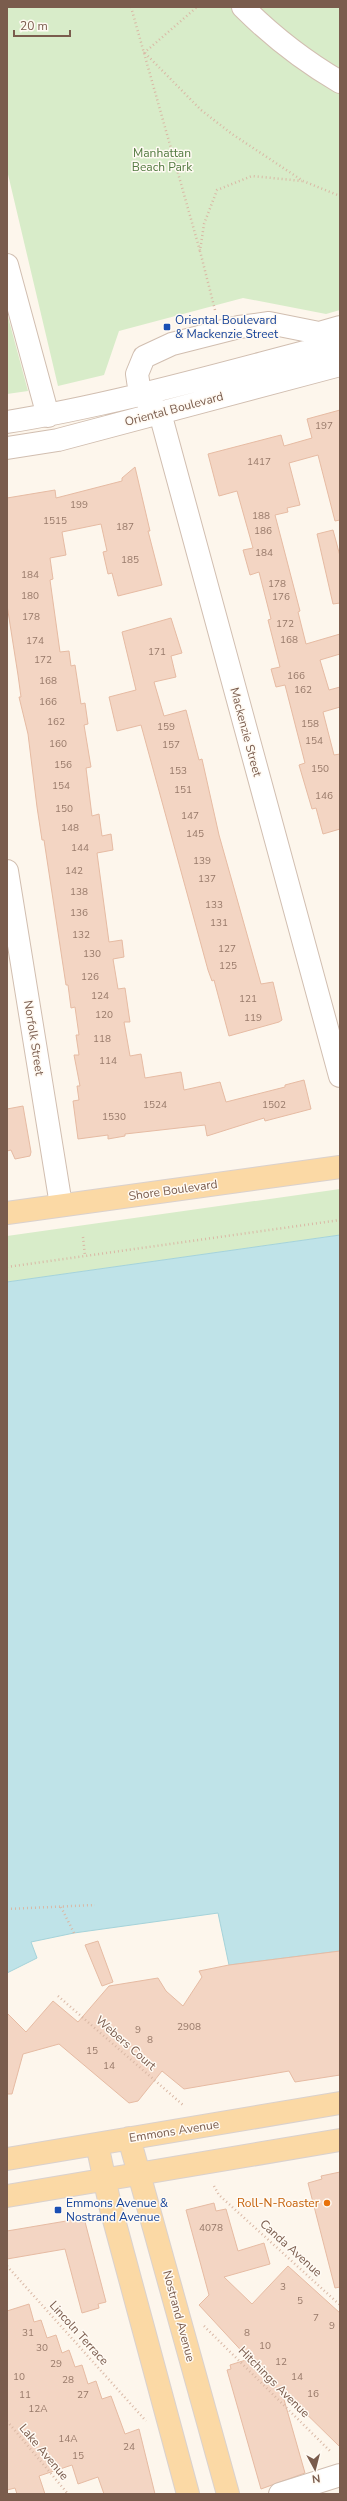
<svg xmlns="http://www.w3.org/2000/svg" width="347" height="2501" viewBox="0 0 347 2501" font-family="'Nunito Sans',sans-serif">
<style>
.green{fill:#d8ecc9}
.water{fill:#bfe3e8;stroke:#a5d3da}
.building{fill:#f3d5c3;stroke:#e6bba3}
.lines{fill:none;stroke-linecap:round;stroke-linejoin:round}
.minor-casing{stroke:#d1beb0;stroke-width:24}
.major-casing{stroke:#dad1cd;stroke-width:24}
.path{stroke:#d9b8a5;stroke-width:2.5;stroke-dasharray:1 3;stroke-linecap:butt}
.minor{stroke:#fff;stroke-width:22}
.major{stroke:#fbd9a5;stroke-width:22}
.transit-dot{fill:#1a4fb4;stroke:#fffaf3;stroke-width:1.5}
.food-dot{fill:#e8710a;stroke:#fffaf3;stroke-width:1.5}
.labels{text-anchor:middle;stroke-width:3;stroke-linejoin:round;paint-order:stroke}
.number-label{font-size:10px;fill:#987a6a}
.park-label{font-size:12px;fill:#537a41;stroke:#fffaf3}
.transit-label{font-size:12px;fill:#164399;stroke:#fffaf3;text-anchor:start}
.street-label{font-size:12px;fill:#7a5c4d;stroke:#fffaf3}
.food-label{font-size:12px;fill:#c56008;stroke:#fffaf3;text-anchor:end}
</style>
<rect width="100%" height="100%" fill="#fdf6ec"/>
<!-- green -->
<path class="green" d="M7 7H340V310L326 314 243 298 119 331 104 375 58 386 7 170Z
M7 313 28 391 7 394Z
M340 1189V1235L7 1282V1236Z"/>
<!-- water -->
<path class="water" d="M340 1235V1951L229 1965 218 1913 74 1933 31 1942 37 1958 7 1973V1282Z"/>
<!-- building -->
<path class="building" d="M340 410V520L335 521 318 455 289 463 300 505 287 508 288 512 275 515 300 611 298 612 306 644 340 634V654L320 660 329 690 340 687V707L323 712 334 755 340 754V829L323 834 316 808 312 809 299 765 305 763 285 685 276 687 271 669 280 667 268 620 271 619 259 572 250 575 243 550 253 548 237 491 219 496 208 454 281 435 284 446 312 438 307 419Z
M135 467 150 531H148L162 585 118 596 112 573 108 574 103 552 107 551 101 524 62 532 66 555 50 558 53 579 50 580 60 652 69 651 71 666 75 665 81 704 85 703 88 724 84 725 91 767 86 768 92 816 99 814 102 836 111 834 113 850 97 853 109 942 122 940 124 957 113 959 118 989 125 988 130 1022H124L130 1056 141 1054 145 1078 181 1072 184 1090 220 1082 226 1102 285 1087V1085L304 1080 311 1109 265 1121 264 1118 207 1136 205 1125 125 1134V1136L108 1139V1135L78 1139 73 1101 79 1100 77 1086H80L74 1055H79L76 1035H79L75 1007 71 1008 68 985H66L44 840H42L37 807 28 734 19 697H21L18 675 7 605V498L55 490 56 498 122 481V478Z
M333 530 340 556V603L333 604 317 534Z
M171 618 182 653 171 656 176 677 154 682 164 716 186 710 199 760 202 759 219 835 261 984 273 982 282 1020 279 1022 229 1036 214 980 212 981 208 970 141 725 117 731 109 697 136 690 122 632Z
M23 1106 31 1152 30 1156 15 1159 11 1150 7 1151V1109Z
M98 1941 113 1982 102 1986 85 1945Z
M340 1951V2075L295 2082 289 2071 184 2089 162 2071 138 2101 129 2103 59 2044 23 2054 12 2094H7V2013L26 2032 53 2001 78 2022 109 1986 158 1978 166 1991 183 2006 202 1977 199 1971 229 1965Z
M340 2172V2287L335 2288 308 2183 322 2179 321 2176Z
M214 2203 216 2211 226 2209 238 2251 264 2243 270 2264 224 2277 252 2304 288 2266 340 2313V2447L281 2389 305 2473 261 2489 227 2370 231 2369 230 2365 249 2359 199 2305 209 2295 186 2210Z
M84 2218 106 2302 98 2304 99 2308 82 2313 65 2249 7 2259V2231Z
M29 2304 34 2322 41 2320 47 2338 56 2335 62 2353 69 2350 75 2367 82 2365 88 2384 96 2381 102 2399 111 2396 125 2434 139 2429 155 2494H104L98 2477 78 2484 72 2465 39 2476 45 2494H17L15 2488 7 2490V2311Z"/>
<g class="lines">
<!-- minor casing -->
<g class="minor-casing">
<path id="minor" d="M243 7C272 36 304 61 340 82
M7 265 48 416
M140 394 160 413 340 1076
M140 394 137 374 144 357 172 344 239 327 269 323 319 333 340 327
M7 422C119 404 230 371 340 343
M7 448 58 440 340 365
M7 871 61 1205
M280 2494 340 2475"/>
</g>
<!-- major casing -->
<g class="major-casing">
<path id="major" d="M7 1213 340 1167
M129 2138 228 2494
M97 2144 110 2205 188 2494
M7 2159 340 2103
M7 2196 340 2140"/>
</g>
<!-- path -->
<path class="path" d="M131 7 200 251
M144 53 197 7
M145 53 201 110 232 134 303 181 340 196
M215 310 200 251 204 224 217 190 252 176 302 181
M83 1237 85 1256
M7 1267 340 1220
M61 1907 74 1933
M7 1909 95 1905
M58 1996 183 2105
M214 2186 219 2195 340 2305
M7 2266 146 2421
M204 2326 330 2451
M7 2421 68 2494"/>
<!-- minor -->
<use href="#minor" class="minor"/>
<!-- major -->
<use href="#major" class="major"/>
</g>
<!-- markers -->
<g class="transit-dot">
<rect x="163" y="323" width="8" height="8" rx="2"/>
<rect x="54" y="2206" width="8" height="8" rx="2"/>
</g>
<circle class="food-dot" cx="327" cy="2203" r="4"/>
<g class="labels">
<!-- number labels -->
<g class="number-label">
<text x="324" y="429">197</text>
<text x="259" y="465">1417</text>
<text x="79" y="508">199</text>
<text x="261" y="519">188</text>
<text x="55" y="524">1515</text>
<text x="125" y="530">187</text>
<text x="263" y="534">186</text>
<text x="264" y="556">184</text>
<text x="130" y="563">185</text>
<text x="30" y="578">184</text>
<text x="277" y="587">178</text>
<text x="30" y="599">180</text>
<text x="281" y="600">176</text>
<text x="31" y="620">178</text>
<text x="285" y="627">172</text>
<text x="289" y="643">168</text>
<text x="35" y="644">174</text>
<text x="157" y="655">171</text>
<text x="43" y="663">172</text>
<text x="296" y="679">166</text>
<text x="48" y="684">168</text>
<text x="303" y="693">162</text>
<text x="48" y="705">166</text>
<text x="56" y="725">162</text>
<text x="310" y="727">158</text>
<text x="166" y="730">159</text>
<text x="314" y="744">154</text>
<text x="58" y="747">160</text>
<text x="171" y="748">157</text>
<text x="63" y="768">156</text>
<text x="320" y="772">150</text>
<text x="178" y="774">153</text>
<text x="61" y="789">154</text>
<text x="183" y="793">151</text>
<text x="324" y="799">146</text>
<text x="64" y="812">150</text>
<text x="190" y="819">147</text>
<text x="70" y="831">148</text>
<text x="195" y="837">145</text>
<text x="80" y="851">144</text>
<text x="202" y="864">139</text>
<text x="74" y="874">142</text>
<text x="207" y="882">137</text>
<text x="79" y="895">138</text>
<text x="214" y="908">133</text>
<text x="79" y="916">136</text>
<text x="219" y="926">131</text>
<text x="81" y="938">132</text>
<text x="227" y="952">127</text>
<text x="92" y="957">130</text>
<text x="228" y="969">125</text>
<text x="90" y="980">126</text>
<text x="100" y="999">124</text>
<text x="248" y="1002">121</text>
<text x="104" y="1018">120</text>
<text x="253" y="1021">119</text>
<text x="102" y="1042">118</text>
<text x="108" y="1064">114</text>
<text x="155" y="1108">1524</text>
<text x="274" y="1108">1502</text>
<text x="114" y="1120">1530</text>
<text x="189" y="2030">2908</text>
<text x="138" y="2033">9</text>
<text x="150" y="2043">8</text>
<text x="92" y="2054">15</text>
<text x="109" y="2069">14</text>
<text x="211" y="2231">4078</text>
<text x="283" y="2290">3</text>
<text x="300" y="2304">5</text>
<text x="316" y="2321">7</text>
<text x="332" y="2329">9</text>
<text x="28" y="2336">31</text>
<text x="247" y="2336">8</text>
<text x="265" y="2349">10</text>
<text x="42" y="2351">30</text>
<text x="281" y="2365">12</text>
<text x="56" y="2367">29</text>
<text x="19" y="2380">10</text>
<text x="297" y="2380">14</text>
<text x="68" y="2383">28</text>
<text x="313" y="2397">16</text>
<text x="25" y="2398">11</text>
<text x="83" y="2398">27</text>
<text x="38" y="2412">12A</text>
<text x="68" y="2442">14A</text>
<text x="129" y="2450">24</text>
<text x="78" y="2459">15</text>
</g>
<!-- park labels -->
<g class="park-label">
<text x="162" y="157">Manhattan<tspan x="162" dy="14">Beach Park</tspan></text>
</g>
<!-- transit labels -->
<g class="transit-label">
<text x="175" y="324">Oriental Boulevard<tspan x="175" dy="14">&amp; Mackenzie Street</tspan></text>
<text x="66" y="2207">Emmons Avenue &amp;<tspan x="66" dy="14">Nostrand Avenue</tspan></text>
</g>
<!-- street labels -->
<g class="street-label">
<text transform="translate(174 409) rotate(-15)" y="4">Oriental Boulevard</text>
<text transform="translate(246 732) rotate(75)" y="4">Mackenzie Street</text>
<text transform="translate(34 1038) rotate(81)" y="4">Norfolk Street</text>
<text transform="translate(173 1190) rotate(-8)" y="4">Shore Boulevard</text>
<text transform="translate(126 2043) rotate(41)" y="4">Webers Court</text>
<text transform="translate(174 2131) rotate(-9)" y="4">Emmons Avenue</text>
<text transform="translate(291 2248) rotate(42)" y="4">Canda Avenue</text>
<text transform="translate(179 2316) rotate(75)" y="4">Nostrand Avenue</text>
<text transform="translate(79 2333) rotate(48)" y="4">Lincoln Terrace</text>
<text transform="translate(274 2382) rotate(45)" y="4">Hitchings Avenue</text>
<text transform="translate(44 2452) rotate(50)" y="4">Lake Avenue</text>
</g>
<!-- food labels -->
<g class="food-label">
<text x="319" y="2207">Roll-N-Roaster</text>
</g>
</g>
<!-- border -->
<rect width="347" height="2501" fill="none" stroke="#7a5c4d" stroke-width="16"/>
<!-- north arrow -->
<g transform="translate(315 2469) rotate(173)" stroke="#fffaf3" stroke-width="3" paint-order="stroke">
<path d="M0-3L7 15L0 10L-7 15Z" fill="#7a5c4d"/>
<text y="-6" font-size="11" font-weight="bold" text-anchor="middle" fill="#7a5c4d">N</text>
</g>
<!-- scale -->
<path d="M14 30v6h56v-6" fill="none" stroke="#7a5c4d" stroke-width="2"/>
<text x="20" y="30" font-size="12" fill="#7a5c4d" stroke="#fffaf3" stroke-width="3" paint-order="stroke">20 m</text>
</svg>
